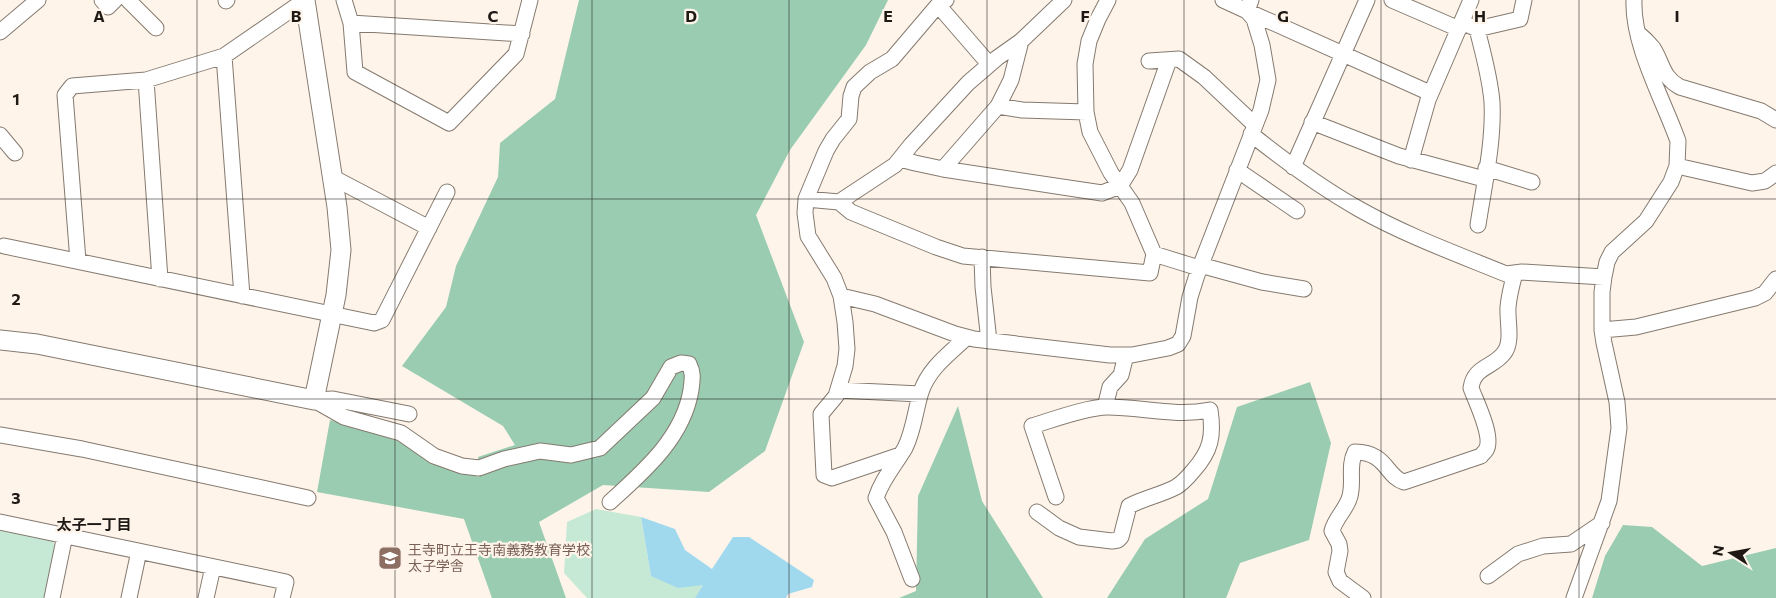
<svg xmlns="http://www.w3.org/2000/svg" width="1776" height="598" viewBox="0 0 1776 598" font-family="Commissioner,'Noto Sans JP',sans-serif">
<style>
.green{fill:#c6e9d6}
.forest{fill:#99ccb1}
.water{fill:#a0d9ee}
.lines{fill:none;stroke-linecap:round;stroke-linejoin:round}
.minor-casing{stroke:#857a6f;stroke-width:17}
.tertiary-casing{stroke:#857a6f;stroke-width:21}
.minor{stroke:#fff;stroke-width:15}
.tertiary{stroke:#fff;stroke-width:19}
.grid{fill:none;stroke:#1e1915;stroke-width:1;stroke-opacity:0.55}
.labels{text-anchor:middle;stroke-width:4.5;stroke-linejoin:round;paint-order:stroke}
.education-label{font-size:14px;fill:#785e54;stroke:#fef4ea;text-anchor:start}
.neighbourhood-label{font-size:15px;font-weight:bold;fill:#1e1915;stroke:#fef4ea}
.grid-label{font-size:16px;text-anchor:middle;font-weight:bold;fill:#1e1915;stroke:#fef4ea;stroke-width:4.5;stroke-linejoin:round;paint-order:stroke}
</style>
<rect width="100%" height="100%" fill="#fef4ea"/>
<!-- green -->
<path class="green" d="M596 509 641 517 651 576 703 585 695 598H587L564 573 567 522Z
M0 530 52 539 57 550 47 598H0Z"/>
<!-- forest -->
<path class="forest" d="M579 0H888L866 45 790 150 756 215 804 342 765 451 709 492 603 485 539 522 566 598H492L464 519 317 492 330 420 398 441 424 457 461 472 479 477 478 457 515 445 503 426 402 366 446 307 456 266 498 177 500 143 555 99Z
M1310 382 1331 443 1309 540 1240 563 1226 598H1107L1145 539 1208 499 1237 407Z
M958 406 982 501 1043 598H899L916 591 918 496Z
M1623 525 1652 527 1702 566 1776 548V598H1592L1605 556Z"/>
<!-- water -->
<path class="water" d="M641 517 675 529 685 550 712 569 733 537H749L814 580 812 587 788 594 786 598H695L703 585 678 588 651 576Z"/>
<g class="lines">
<!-- minor casing -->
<g class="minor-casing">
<path id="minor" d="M102 0 108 7 115 0
M128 0 156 28
M344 0 351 23 355 72 449 123 516 54 530 0
M1108 0 1098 19 1089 41 1085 64 1086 112 1090 132 1111 173 1132 203 1154 254 1199 268
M1251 0 1247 11 1430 93
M1392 0 1459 29
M226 1 227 0
M938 5 989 64
M351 23 522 34
M1468 25 1477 29 1520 19 1524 0
M1477 29C1483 53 1490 77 1492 102 1494 142 1484 185 1478 225
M0 32 38 0
M1639 34C1644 38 1649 43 1653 48 1663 64 1662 77 1680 87L1761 111 1776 120
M224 56 242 296
M1149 61 1179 59 1204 77 1255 125
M146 80 160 279
M998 106 1022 110 1086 112
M1312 122 1399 156 1484 179
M1251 134C1286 162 1320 187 1359 209 1405 235 1457 254 1506 274L1522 272 1604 277
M0 135 15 153
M900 159 915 163 943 169 1102 193 1120 186 1130 170 1169 60
M1411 160 1428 100 1471 0
M1677 166 1752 183 1765 181 1776 173
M1293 167 1367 0
M1486 168 1532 182
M943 169 998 106 1011 80 1021 41
M1237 170 1297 211
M332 177 429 228
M806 199 839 202 895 165 911 145 968 83 997 58 1021 41 1064 0
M839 202 851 212 936 247 963 256 1150 273 1154 254
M4 246 374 323 382 320 447 192
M982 257 983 287 989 341
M78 261 65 95 72 86 146 80 224 56 305 0
M1200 265 1262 282 1304 289
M841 296 875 304 955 334 974 339 1110 355H1132L1168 348 1178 344 1183 336 1190 297 1197 275 1261 110 1268 80 1262 45 1254 19 1247 11 1223 0
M1602 330 1636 327 1755 298 1765 293 1776 279
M838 390 920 394
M314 400 344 417 401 433 434 456 462 466 479 468 504 459 540 451 571 455 600 448 653 398 671 367 681 363 689 364C694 374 692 380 691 390 683 438 644 471 610 502
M314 400 333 399 409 414
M1105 407 1110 387 1121 375 1126 355
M0 435 82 449 308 498
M900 455 832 478 824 475 821 414 836 396 845 366 847 349 845 322 841 296 834 278 808 236 805 213 806 199 826 151 833 139 849 119 851 96 854 87 870 72 892 59 938 5 946 0
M1037 512 1059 528 1079 537 1112 541 1118 540 1121 537 1129 506C1144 498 1161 495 1176 487 1183 483 1188 477 1193 471 1211 451 1214 436 1210 410 1174 417 1143 407 1107 407 1087 407 1052 420 1032 426L1056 497
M0 522 286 582 282 598
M1488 576 1518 554 1543 546 1571 544 1602 523
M912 579 894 532 876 498C882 479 895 465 905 448 914 430 915 411 921 392 929 368 949 354 967 337
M52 598 65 535
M129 598 139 551
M206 598 213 567
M1363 598 1340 581 1336 572 1340 551 1339 544 1332 531C1335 518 1347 509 1350 496 1354 481 1348 466 1355 452 1387 452 1386 477 1404 482L1481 456C1482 454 1485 452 1486 450 1494 437 1476 402 1471 388 1474 366 1493 368 1504 353 1513 342 1507 321 1508 307 1509 296 1512 284 1515 273
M1574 598 1609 501 1619 428 1617 402 1604 343 1602 330V292L1604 277 1607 262 1612 252 1646 221 1671 182 1677 166 1678 141C1663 99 1632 44 1634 0"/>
</g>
<!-- tertiary casing -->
<g class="tertiary-casing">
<path id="tertiary" d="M0 340 37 344 314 400 336 295 341 250 337 207 305 0"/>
</g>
<!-- minor -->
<use href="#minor" class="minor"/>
<!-- tertiary -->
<use href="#tertiary" class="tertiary"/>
</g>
<!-- grid -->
<path class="grid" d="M197 0V598M395 0V598M592 0V598M789 0V598M987 0V598M1184 0V598M1381 0V598M1579 0V598M0 199H1776M0 399H1776"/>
<!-- icons -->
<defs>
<g id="school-square" transform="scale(1.25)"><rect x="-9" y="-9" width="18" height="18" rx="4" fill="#8d6e63" stroke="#fef4ea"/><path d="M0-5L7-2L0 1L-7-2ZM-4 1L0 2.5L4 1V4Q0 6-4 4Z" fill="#fff"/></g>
</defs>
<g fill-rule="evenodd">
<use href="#school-square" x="390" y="558"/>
</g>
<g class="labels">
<!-- education labels -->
<g class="education-label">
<text x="408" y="555">王寺町立王寺南義務教育学校<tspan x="408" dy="16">太子学舎</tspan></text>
</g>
<!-- neighbourhood labels -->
<g class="neighbourhood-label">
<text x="94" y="530">太子一丁目</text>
</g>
</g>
<g class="grid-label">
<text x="99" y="22">A</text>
<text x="296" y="22">B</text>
<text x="493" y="22">C</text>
<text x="691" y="22">D</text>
<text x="888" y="22">E</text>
<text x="1085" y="22">F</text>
<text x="1283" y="22">G</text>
<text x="1480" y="22">H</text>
<text x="1677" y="22">I</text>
<text x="16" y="105">1</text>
<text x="16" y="305">2</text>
<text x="16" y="504">3</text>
</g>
<!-- north arrow -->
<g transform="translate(1731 553) rotate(281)" stroke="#fef4ea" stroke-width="4" paint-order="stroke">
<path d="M0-4L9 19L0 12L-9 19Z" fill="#1e1915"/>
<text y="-8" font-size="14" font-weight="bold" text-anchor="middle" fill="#1e1915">N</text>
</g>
</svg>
